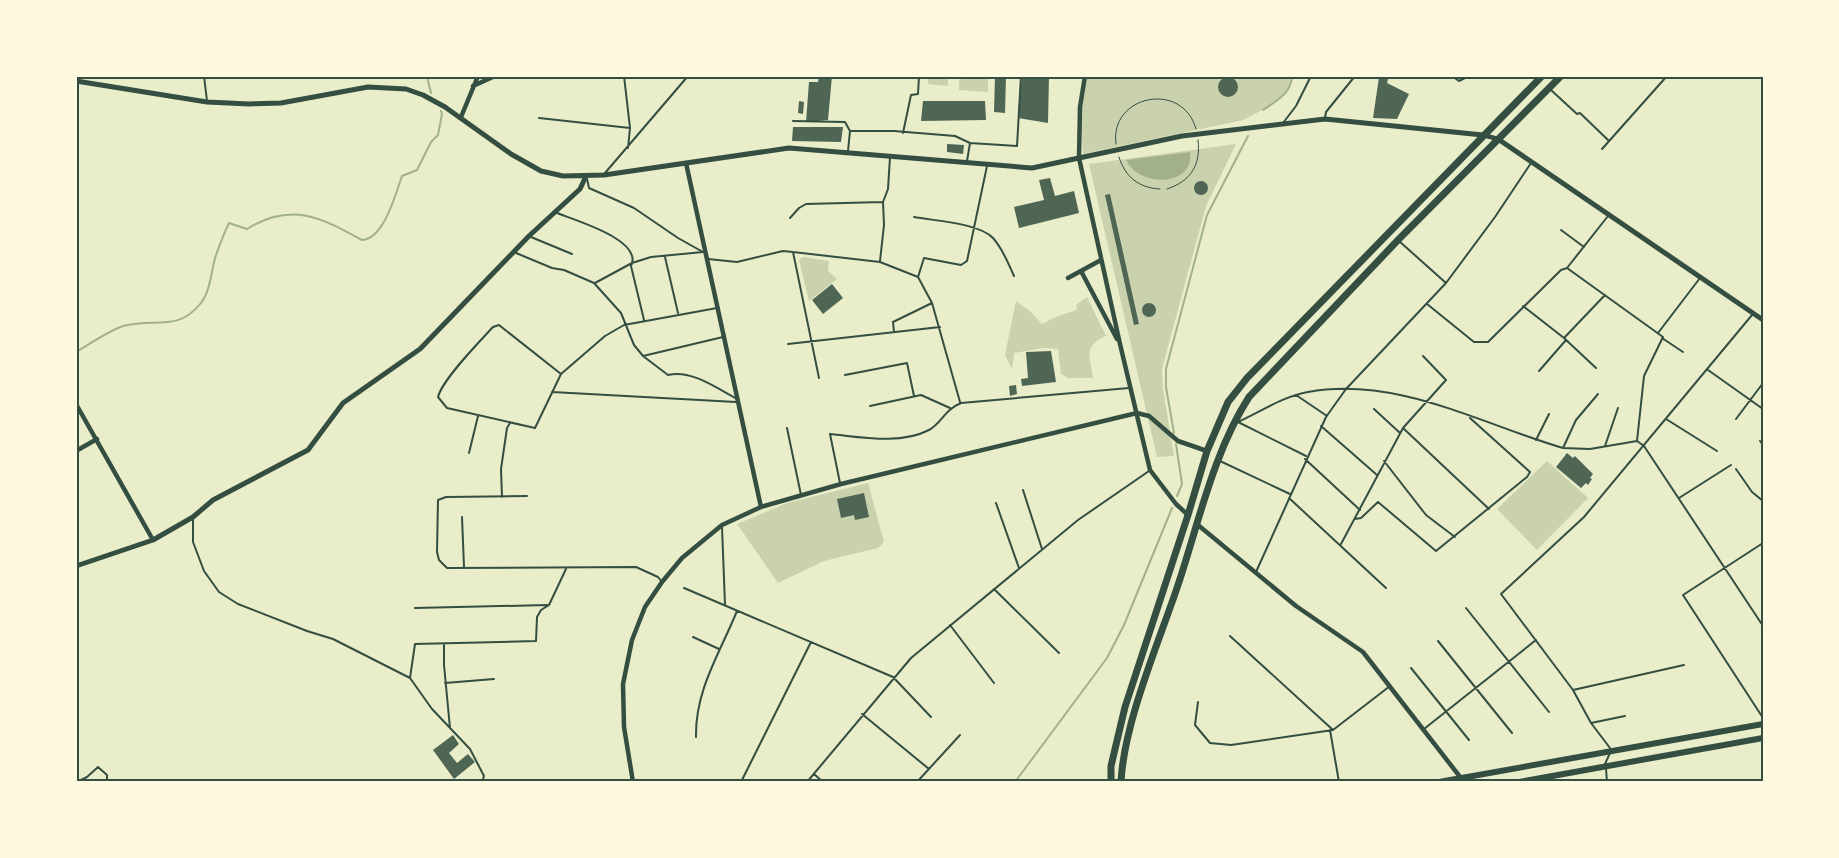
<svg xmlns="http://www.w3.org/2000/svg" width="1839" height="858" viewBox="0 0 1839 858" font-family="'Source Sans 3',sans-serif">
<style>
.green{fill:#cad2ad}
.water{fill:#a3b18a}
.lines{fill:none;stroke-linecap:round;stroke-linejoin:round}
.stream{stroke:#a3b18a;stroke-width:2}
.building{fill:#4f6655}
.path{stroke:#344e41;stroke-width:1}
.service{stroke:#344e41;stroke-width:2}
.minor{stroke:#344e41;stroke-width:4.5}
.tertiary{stroke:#344e41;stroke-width:5}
.secondary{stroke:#344e41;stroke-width:6}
.primary{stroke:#344e41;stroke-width:7}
.neatline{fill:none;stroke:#344e41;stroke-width:2}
</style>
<rect width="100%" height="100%" fill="#e9edc9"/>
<!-- green -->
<path class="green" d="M928 76 948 77V86L928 84Z
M964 76H988V92L959 90V81Z
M1086 76H1292C1293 96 1259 112 1243 120L1083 154 1080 101Z
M1236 144 1206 206 1162 369 1163 389 1174 456 1157 457 1089 164Z
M803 257 829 261 828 271 837 279 809 301 799 260Z
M1087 297 1106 336C1083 345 1090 357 1093 378H1068L1061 374 1058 349 1043 348 1014 353 1012 369 1005 355 1016 301 1031 312 1042 324 1058 316 1077 310 1076 305Z
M1547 461 1588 498 1537 550 1497 509Z
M868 483 884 542 878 548 824 561 778 583 737 524 787 503Z"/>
<!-- water -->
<path class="water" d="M1190 152C1195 187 1139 188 1126 160Z"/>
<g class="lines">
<!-- stream -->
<path class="stream" d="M429 76 428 81 431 93
M1263 110C1275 102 1292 93 1292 76
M76 352C92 343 106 332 123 326 155 317 177 333 201 303 211 290 211 270 216 255 220 244 224 233 229 223L247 229C291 201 322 218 362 240 384 239 396 193 402 176L417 170 431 142 438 135 442 114 441 111
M1174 433 1166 387V369L1207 215 1248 136
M1176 444 1182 484 1177 496
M1015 782 1107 658 1124 625 1172 508"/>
</g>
<!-- building -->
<path class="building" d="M819 76H832L828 120 806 122 809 82H818Z
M995 76H1006L1005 113 994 112Z
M1022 76H1049L1048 123 1018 118Z
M1379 77 1388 79 1387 83 1409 94 1397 119 1373 118Z
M1218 87a10 10 0 1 1 20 0a10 10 0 1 1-20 0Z
M799 101 804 102 803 114 798 113Z
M923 101H985L986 120 921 121Z
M793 127H843L841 142 792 141Z
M947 144 964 145 963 154 947 152Z
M1050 178 1055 196 1074 191 1079 213 1019 228 1014 207 1044 200 1039 180Z
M1194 188a7 7 0 1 1 14 0a7 7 0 1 1-14 0Z
M1110 194 1139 324 1134 325 1105 195Z
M832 284 843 298 823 314 812 300Z
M1142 310a7 7 0 1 1 14 0a7 7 0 1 1-14 0Z
M1051 351 1056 382 1022 386 1021 379 1028 378 1026 352Z
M1016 385 1017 394 1010 396 1009 386Z
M1567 453 1573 458 1575 456 1593 474 1590 478 1592 479 1588 485 1586 483 1581 488 1556 467Z
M864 493 869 517 855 520 854 515 841 518 837 499Z
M453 735 459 744 449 753 457 763 468 754 475 762 454 779 433 750Z"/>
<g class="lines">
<!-- path -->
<path class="path" d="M1116 144C1109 95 1183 80 1196 129
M1119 157C1125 177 1139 188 1160 189
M1167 189C1191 181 1201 165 1198 140"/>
<!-- service -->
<path class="service" d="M204 76 207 101
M624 76 630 128 628 148
M1452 76 1459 81 1469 76
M1551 90 1577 114 1580 113 1608 140
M539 118 630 128
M1325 118 1326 112 1355 76
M793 121 845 122 850 131 848 151
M1283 123 1296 106 1311 76
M850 131H894L955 136 970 143 967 161
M903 133 911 95 918 94 919 76
M970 143 1017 146 1021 76
M1602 149 1667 76
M605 173 688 76
M587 179 589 188 634 208 678 238 703 252
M557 213C574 220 644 240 631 266L644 320
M914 217C935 221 979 223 993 238 1003 249 1008 263 1014 276
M790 218 799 208 806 204 883 202
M1561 230 1584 247
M531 237 572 254
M1399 241 1446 283
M793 252 819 378
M516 253 552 268 564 270 594 283 621 313 634 345 643 356 668 375C691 369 718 389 737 399
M665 257 678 313
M708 259 737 262 783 251 793 252 880 262 918 277
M880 261 884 225 883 202 888 189 890 157
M1567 268 1663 337 1644 376 1637 441
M918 277 924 258 961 265 967 261 987 166
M918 277 932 303 960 402
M595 283 632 263 651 257 703 252
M1427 304 1474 342H1488L1561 270 1567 268 1608 216
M1523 306 1564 338 1596 368
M894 332 893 322 932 303
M1658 333 1700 278
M1564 338 1605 295
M1662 338 1683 352
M788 344 940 327
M643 356 723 337
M1708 370 1763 409
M1539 371 1566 340
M561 374 499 325 493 327C479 342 442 380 438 397L447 408 535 428 561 374 605 336 624 325 717 308
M845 375 907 363 914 396
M552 392 736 402
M1296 395 1327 416
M870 406 921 395 950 408
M1374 409 1400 433
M1666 419 1717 451
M1736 419 1763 383
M1238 422C1260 412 1284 396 1308 392 1397 376 1481 424 1563 448L1590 449 1637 441 1644 446 1763 626
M1238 422 1306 456
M1321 426 1377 475
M787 428 801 495
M1403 428 1489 509
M1536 440 1549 414
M1760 441 1763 445
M1605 446 1618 408
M1563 448 1576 420 1598 394
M469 453 478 416
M1305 459 1360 510
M1220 461 1290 494
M1384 461 1426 515 1455 537
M1736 469 1752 492 1763 501
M840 483 830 434C861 437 900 445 929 430 942 423 944 410 961 403L1129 388
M1023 490 1042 549
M527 496 446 497 438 500 437 552 439 560 447 568 636 567 658 577 662 582
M502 497 501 469 507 428 510 423
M1289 498 1386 588
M1679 498 1731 465
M996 503 1019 568
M462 517 464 567
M193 519V542L204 571 219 592 238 604 307 631 333 639 410 678 432 709 470 749 484 776 482 782
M1355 519 1361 518 1378 502 1436 551 1527 477 1530 472 1470 418
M722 527 725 605
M1763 543 1683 595 1763 718
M1341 544 1403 428 1446 380 1423 356
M1256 572 1326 417 1346 389 1446 283 1495 217 1531 163
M684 588 893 677 931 717
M994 589 1059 653
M415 608 547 605
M1466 608 1549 712
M950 625 994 683
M1230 636 1333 730
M693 637 719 649
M1438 641 1512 733
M444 644V665L450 728
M1411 668 1469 740
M410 678 415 644 536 641 537 617 541 610 549 605 566 569
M445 683 494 679
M1573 690 1684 665
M1198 702 1195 725 1210 743 1231 745 1333 730 1390 686
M862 714 929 769
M1591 723 1625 716
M1424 729 1536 640
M1330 730 1339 782
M696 737C695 690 720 653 737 611
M1610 748 1591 723 1573 690 1501 594 1584 517 1752 315
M1605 764 1610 753
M1606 769 1607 782
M814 774 823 782
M77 782 87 777 98 767 107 775V782
M741 782 811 642
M807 782 911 658 1078 520 1149 471
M917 782 960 735"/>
<!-- minor -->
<path class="minor" d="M1085 76 1080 107 1079 158 1120 344 1150 470 1176 504 1188 515
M473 86 495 76
M461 117 478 76
M1483 135 1498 139
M686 163 761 507
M1081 271 1117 339
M1068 278 1101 260
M76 404 153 540
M76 451 97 439
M1198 525 1296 606 1363 652 1464 782
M633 782 624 727 623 684 632 640 645 607 662 582 682 558 722 525 761 507 841 484 1137 413 1149 416 1178 441 1207 451"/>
<!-- tertiary -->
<path class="tertiary" d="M76 81 207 102 249 104 281 103 368 87 406 89 423 95 445 107 511 154 541 171 563 176 604 175 789 148 1032 168 1182 136 1325 119 1483 135
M1498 139 1763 320
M76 566 153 540 193 517 213 500 308 450 343 403 420 349 529 236 580 189 586 176"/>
<!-- secondary -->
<path class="secondary" d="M1439 782 1763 724
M1519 782 1763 738"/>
<!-- primary -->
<path class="primary" d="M1111 782V766L1125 707 1188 515 1207 451 1228 402 1247 378 1542 76
M1121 782C1124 722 1159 642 1178 585 1199 522 1213 453 1249 397L1398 240 1561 76"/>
</g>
<!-- border -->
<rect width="1839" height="858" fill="none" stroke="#fefae0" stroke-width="155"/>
<rect x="78" y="78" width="1684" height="702" class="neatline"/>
</svg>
